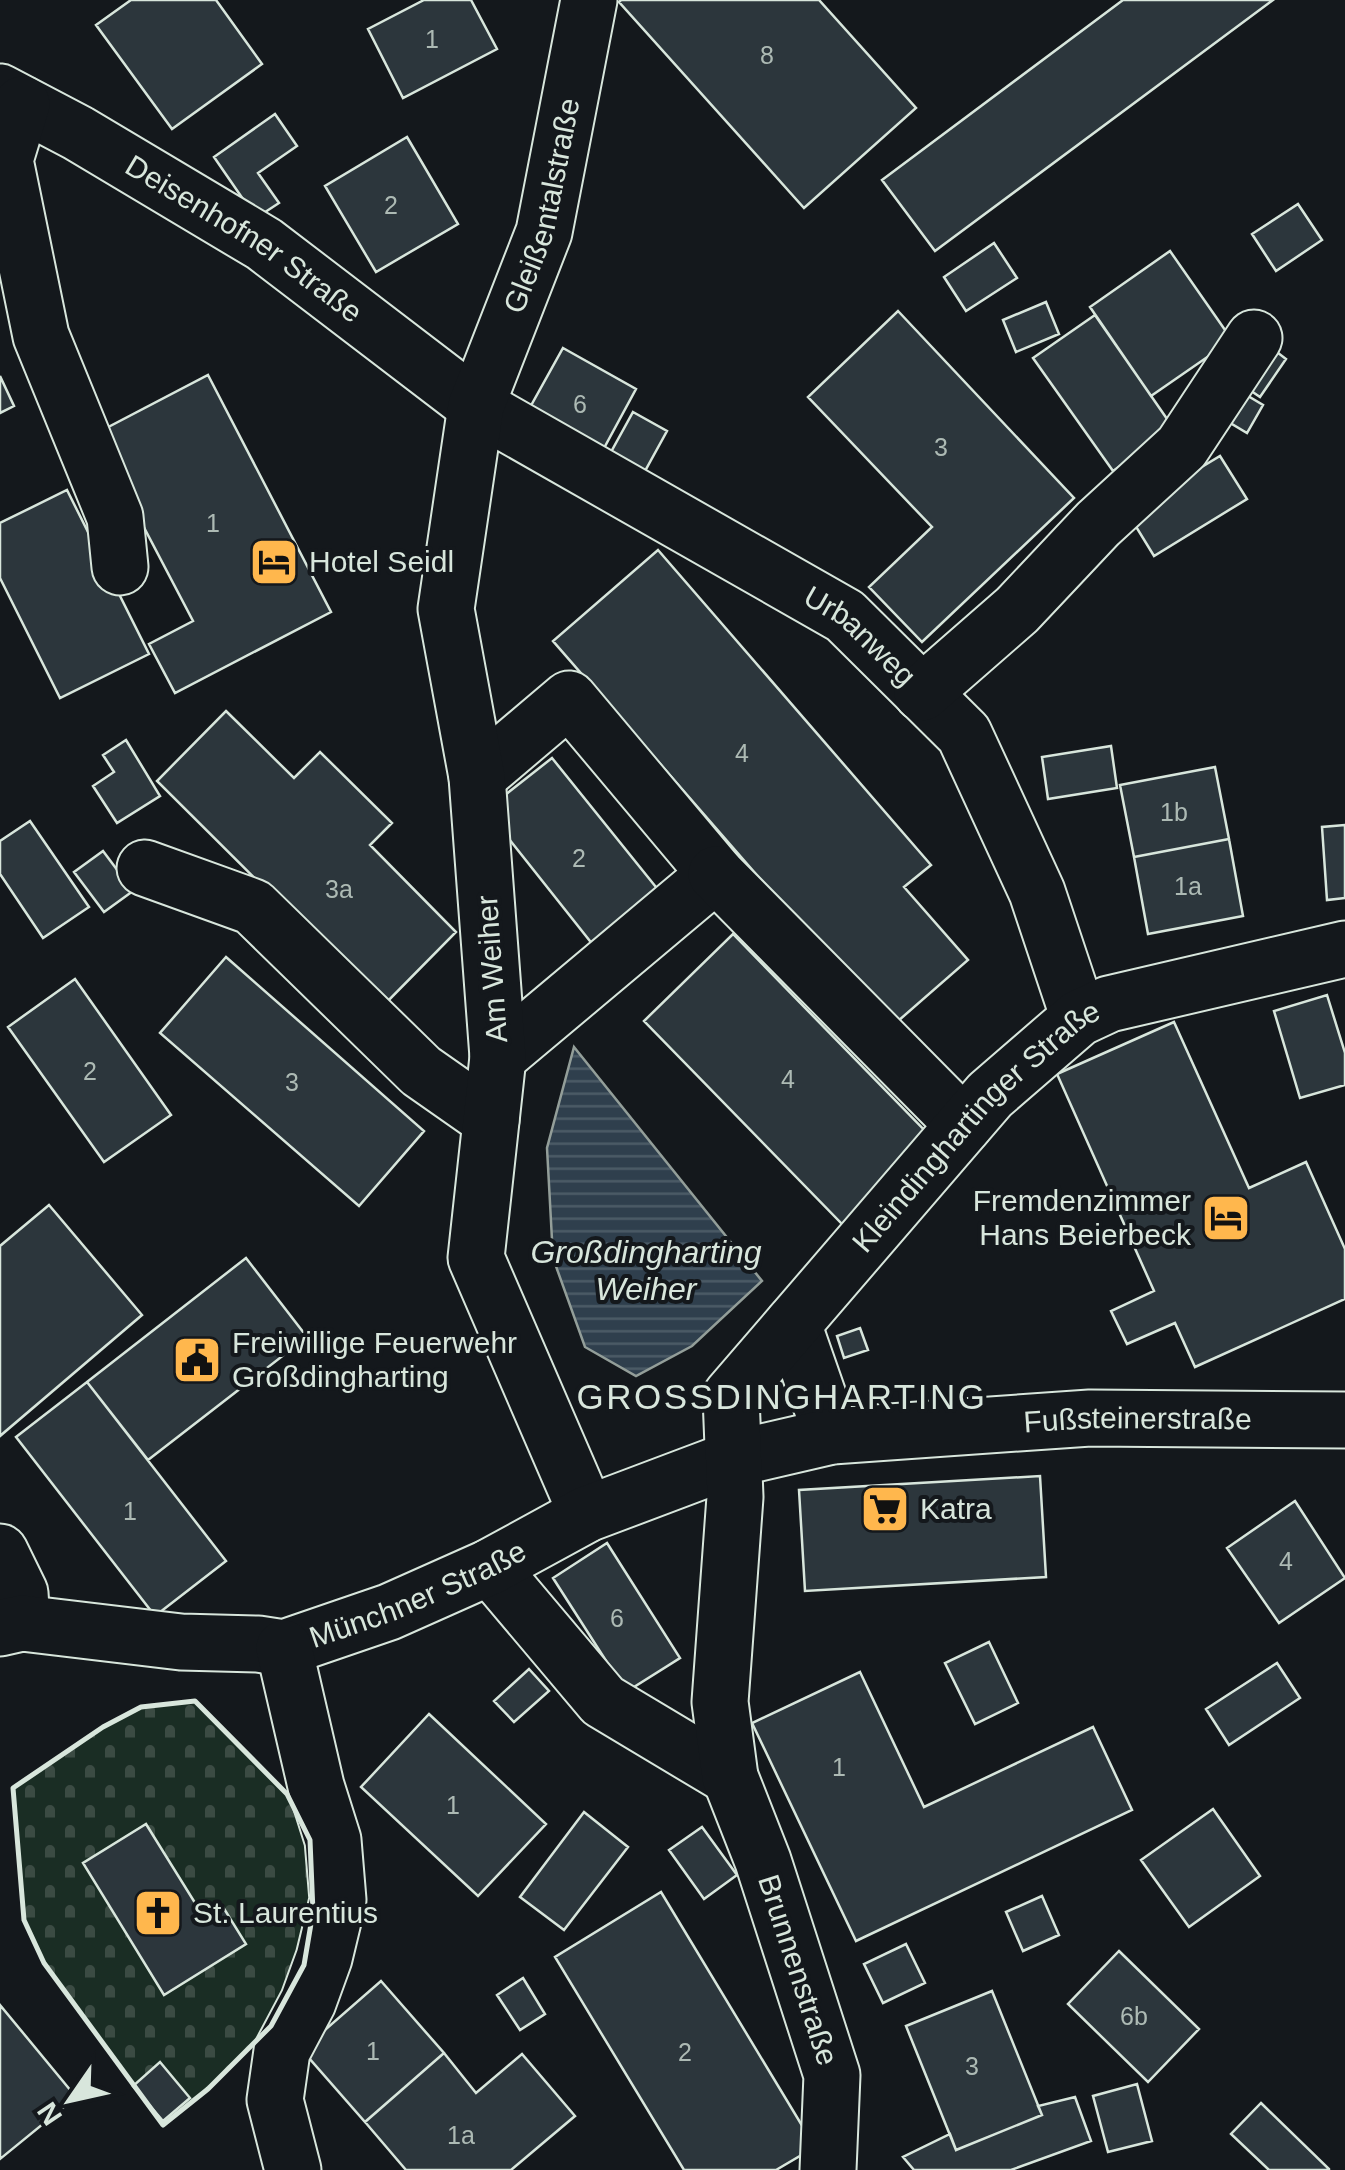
<svg xmlns="http://www.w3.org/2000/svg" width="1345" height="2170" viewBox="0 0 1345 2170" font-family="Arial,sans-serif">
<style>
.cemetery{fill:url(#cemetery-stones);stroke:#939e99;stroke-width:2.5}
.water{fill:url(#water-rules);stroke:#939e99;stroke-width:2.5}
.building{fill:#2c363c;stroke:#d8e6dc;stroke-width:2.5}
.lines{fill:none;stroke-linecap:round;stroke-linejoin:round}
.minor-casing{stroke:#d8e6dc;stroke-width:59}
.minor{stroke:#14181c;stroke-width:55}
.wall{stroke:#d8e6dc;stroke-width:5}
.labels{text-anchor:middle;stroke-width:8;stroke-linejoin:round;paint-order:stroke}
.number-label{font-size:25px;fill:#adbab4}
.street-label{font-size:30px;fill:#d8e6dc;stroke:#14181c}
.poi-label{font-size:30px;fill:#d8e6dc;stroke:#14181c;text-anchor:start}
.water-label{font-size:32px;font-style:italic;fill:#d8e6dc;stroke:#14181c}
.quarter-label{font-size:35px;letter-spacing:2.5px;fill:#d8e6dc;stroke:#14181c}
</style>
<defs>
<pattern id="cemetery-stones" width="16" height="16" patternUnits="userSpaceOnUse" patternTransform="scale(2.5)"><rect width="16" height="16" fill="#1a2d24"/><path d="M2 7V4a2 2 0 0 1 4 0v3zM10 15v-3a2 2 0 0 1 4 0v3z" fill="#3b4b43"/></pattern>
<pattern id="water-rules" width="6" height="5" patternUnits="userSpaceOnUse" patternTransform="scale(2.5)"><rect width="6" height="5" fill="#2f3f4d"/><path d="M0 2.5h6" fill="none" stroke="#4c5b66"/></pattern>
</defs>
<rect width="100%" height="100%" fill="#14181c"/>
<!-- cemetery -->
<path class="cemetery" d="M195 1701 287 1794 310 1840 313 1912 271 2026 208 2089 163 2125 44 1963 24 1920 13 1788 103 1727 141 1707Z"/>
<!-- water -->
<path class="water" d="M574 1047 762 1281 692 1346 636 1376 585 1347 553 1258 547 1148Z"/>
<!-- building -->
<path class="building" d="M131 0H216L262 64 172 129 96 25Z
M424 0H471L497 49 403 98 368 29Z
M621 0H819L916 108 804 208 619 2Z
M1123 0H1273L935 251 882 180Z
M275 114 297 146 258 173 279 203 256 218 214 157Z
M407 137 458 224 376 272 325 186Z
M1298 204 1322 240 1276 271 1252 234Z
M994 243 1017 278 966 311 944 277Z
M1170 251 1232 340 1151 396 1090 307Z
M1046 302 1059 334 1016 352 1003 320Z
M898 311 1074 498 922 642 869 587 932 527 808 397Z
M1095 315 1174 429 1113 471 1033 358Z
M1269 346 1286 359 1260 397 1241 384Z
M563 348 636 389 597 461 523 420Z
M208 375 331 612 175 693 149 644 193 621 95 434Z
M0 376 14 406 0 413Z
M1238 390 1263 405 1247 433 1222 418Z
M633 412 667 431 645 471 611 452Z
M1220 456 1247 499 1154 556 1127 512Z
M67 490 149 654 60 698 0 578V523Z
M658 550 931 865 904 887 968 960 890 1028 553 641Z
M226 711 294 778 320 752 392 823 370 845 456 932 383 1006 157 781Z
M126 740 160 796 117 823 93 786 114 772 103 755Z
M1111 746 1117 788 1048 799 1042 757Z
M552 758 672 907 605 960 486 810Z
M1215 767 1229 839 1134 857 1120 785Z
M30 821 89 907 43 938 0 874V841Z
M1345 825V898L1327 900 1322 827Z
M1229 839 1243 916 1148 934 1134 857Z
M103 851 133 891 104 912 74 872Z
M733 934 932 1138 843 1225 644 1021Z
M226 957 424 1131 359 1206 160 1033Z
M75 979 171 1115 104 1162 8 1027Z
M1327 995 1345 1053V1085L1300 1098 1274 1011Z
M1174 1022 1249 1188 1306 1162 1345 1249V1299L1195 1367 1175 1323 1127 1344 1111 1311 1154 1291 1057 1074Z
M49 1205 142 1315 0 1436V1246Z
M246 1258 307 1337 148 1460 87 1382Z
M860 1328 868 1350 844 1358 837 1336Z
M87 1382 226 1561 155 1616 16 1437Z
M1040 1476 1046 1577 805 1591 799 1490Z
M1295 1501 1345 1578 1279 1623 1227 1548Z
M607 1543 680 1658 626 1692 553 1578Z
M989 1642 1018 1703 975 1724 945 1663Z
M1277 1663 1300 1698 1229 1745 1206 1709Z
M529 1669 549 1691 514 1722 494 1701Z
M860 1672 924 1807 1093 1727 1132 1810 856 1941 752 1723Z
M429 1714 546 1824 478 1896 361 1787Z
M1213 1809 1260 1876 1189 1927 1141 1860Z
M584 1812 628 1847 564 1930 520 1897Z
M146 1824 205 1919 223 1907 246 1944 164 1995 83 1863Z
M702 1827 737 1875 704 1899 669 1850Z
M661 1892 815 2147 776 2170H684L555 1957Z
M1042 1896 1059 1935 1023 1951 1006 1912Z
M906 1944 925 1983 883 2003 864 1964Z
M1119 1951 1199 2029 1148 2082 1068 2004Z
M523 1978 545 2014 520 2030 497 1995Z
M381 1981 444 2053 365 2122 302 2050Z
M992 1991 1042 2115 956 2150 906 2026Z
M0 2005 76 2097 0 2159Z
M444 2053 476 2093 522 2054 575 2116 511 2170H406L365 2122Z
M160 2062 190 2098 163 2121 133 2086Z
M1137 2084 1152 2141 1108 2152 1093 2096Z
M1075 2097 1091 2141 1011 2170H914L903 2157 950 2134 956 2150 1042 2115 1038 2106Z
M1261 2103 1329 2169V2170H1269L1231 2134Z"/>
<g class="lines">
<!-- minor casing -->
<g class="minor-casing">
<g id="minor">
<path id="s1" d="M0 92 78 133 264 244 476 406 845 616 964 734 1037 892 1079 1018"/>
<path d="M22 104 5 160 41 336 115 517 120 567"/>
<path d="M922 693 1017 610 1098 524 1182 447 1254 338"/>
<path d="M477 777 569 699 716 874 498 1057"/>
<path d="M145 868 253 907 421 1071 491 1120"/>
<path d="M716 874 964 1125"/>
<path d="M793 1324 832 1436"/>
<path id="s2" d="M587 1514 476 1258 498 1057 477 777 446 609 476 406 544 232 589 0"/>
<path d="M0 1552 20 1593 22 1623"/>
<path d="M490 1567 603 1701 730 1777"/>
<path id="s3" d="M0 1628 22 1623 181 1642 258 1644 284 1648 389 1612 490 1567 587 1514 733 1459 832 1436 1090 1418 1345 1420"/>
<path d="M284 1648 316 1786 333 1840 338 1900 324 1958 308 2002 282 2051 275 2100 293 2170"/>
<path id="s4" d="M828 2170 832 2075 763 1861 730 1777 720 1702 735 1497 731 1396 990 1095 1079 1018 1109 1004 1345 949"/>
</g>
</g>
<!-- minor -->
<use href="#minor" class="minor"/>
<!-- wall -->
<path class="wall" d="M195 1701 287 1794 310 1840 313 1912 304 1965 271 2026 208 2089 163 2125 44 1963 24 1920 13 1788 103 1727 141 1707Z"/>
</g>
<!-- icons -->
<defs>
<g id="hotel-square" transform="scale(2.5)"><rect x="-9" y="-9" width="18" height="18" rx="4" fill="#ffb74d" stroke="#14181c"/><path d="M-6-4.5h1.5V1H6V5H4.5V3h-9V5H-6ZM-4 0a1.8 1.8 0 1 1 3.6 0ZM.5 0V-2.5h3Q6-2.5 6 0Z" fill="#111"/></g>
<g id="civic-square" transform="scale(2.5)"><rect x="-9" y="-9" width="18" height="18" rx="4" fill="#ffb74d" stroke="#14181c"/><path d="M-.6-6.5H3V-4.5H.6V-3L4-1V1h2V6H-6V1h2V-1L-.6-3ZM-1.2 2.5V6h2.4V2.5Z" fill="#111"/></g>
<g id="supermarket-square" transform="scale(2.5)"><rect x="-9" y="-9" width="18" height="18" rx="4" fill="#ffb74d" stroke="#14181c"/><path d="M-6-5.5h2.5l.6 2H6L4.5 2H-2.5L-4.4-4H-6ZM-1.5 3.2a1.3 1.3 0 1 0 .1 0ZM3 3.2a1.3 1.3 0 1 0 .1 0Z" fill="#111"/></g>
<g id="church-square" transform="scale(2.5)"><rect x="-9" y="-9" width="18" height="18" rx="4" fill="#ffb74d" stroke="#14181c"/><path d="M-1.2-6h2.4v3.5h3.3v2.4h-3.3V6h-2.4V-.1h-3.3v-2.4h3.3Z" fill="#111"/></g>
</defs>
<g fill-rule="evenodd">
<use href="#hotel-square" x="274" y="562"/>
<use href="#hotel-square" x="1226" y="1218"/>
<use href="#civic-square" x="197" y="1360"/>
<use href="#supermarket-square" x="885" y="1509"/>
<use href="#church-square" x="158" y="1913"/>
</g>
<g class="labels">
<!-- number labels -->
<g class="number-label">
<text x="432" y="48">1</text>
<text x="767" y="64">8</text>
<text x="391" y="214">2</text>
<text x="580" y="413">6</text>
<text x="941" y="456">3</text>
<text x="213" y="532">1</text>
<text x="742" y="762">4</text>
<text x="1174" y="821">1b</text>
<text x="579" y="867">2</text>
<text x="1188" y="895">1a</text>
<text x="339" y="898">3a</text>
<text x="90" y="1080">2</text>
<text x="788" y="1088">4</text>
<text x="292" y="1091">3</text>
<text x="130" y="1520">1</text>
<text x="1286" y="1570">4</text>
<text x="617" y="1627">6</text>
<text x="839" y="1776">1</text>
<text x="453" y="1814">1</text>
<text x="1134" y="2025">6b</text>
<text x="373" y="2060">1</text>
<text x="685" y="2061">2</text>
<text x="972" y="2075">3</text>
<text x="461" y="2144">1a</text>
</g>
<!-- street labels -->
<g class="street-label">
<text dy="10" stroke="none"><textPath href="#s2" startOffset="1350">Gleißentalstraße</textPath></text>
<text dy="10" stroke="none"><textPath href="#s1" startOffset="285">Deisenhofner Straße</textPath></text>
<text dy="10" stroke="none"><textPath href="#s1" startOffset="1020">Urbanweg</textPath></text>
<text transform="translate(492 969) rotate(-94)" y="10">Am Weiher</text>
<text dy="10" stroke="none"><textPath href="#s4" startOffset="1158">Kleindinghartinger Straße</textPath></text>
<text dy="10" stroke="none"><textPath href="#s3" startOffset="1182">Fußsteinerstraße</textPath></text>
<text dy="10" stroke="none"><textPath href="#s3" startOffset="430">Münchner Straße</textPath></text>
<text transform="translate(798 1970) rotate(72)" y="10">Brunnenstraße</text>
</g>
<!-- poi labels -->
<g class="poi-label">
<text x="309" y="572">Hotel Seidl</text>
<text x="1191" y="1211" text-anchor="end">Fremdenzimmer<tspan x="1191" dy="34">Hans Beierbeck</tspan></text>
<text x="232" y="1353">Freiwillige Feuerwehr<tspan x="232" dy="34">Großdingharting</tspan></text>
<text x="920" y="1519">Katra</text>
<text x="193" y="1923">St. Laurentius</text>
</g>
<!-- water labels -->
<g class="water-label">
<text x="646" y="1263">Großdingharting<tspan x="646" dy="37">Weiher</tspan></text>
</g>
<!-- quarter labels -->
<g class="quarter-label">
<text x="782" y="1409">GROSSDINGHARTING</text>
</g>
</g>
<!-- north arrow -->
<g transform="translate(70 2100) rotate(236)" stroke="#14181c" stroke-width="8" paint-order="stroke">
<path d="M0-8L18 38L0 25L-18 38Z" fill="#d8e6dc"/>
<text y="-15" font-size="28" font-weight="bold" text-anchor="middle" fill="#d8e6dc">N</text>
</g>
</svg>
